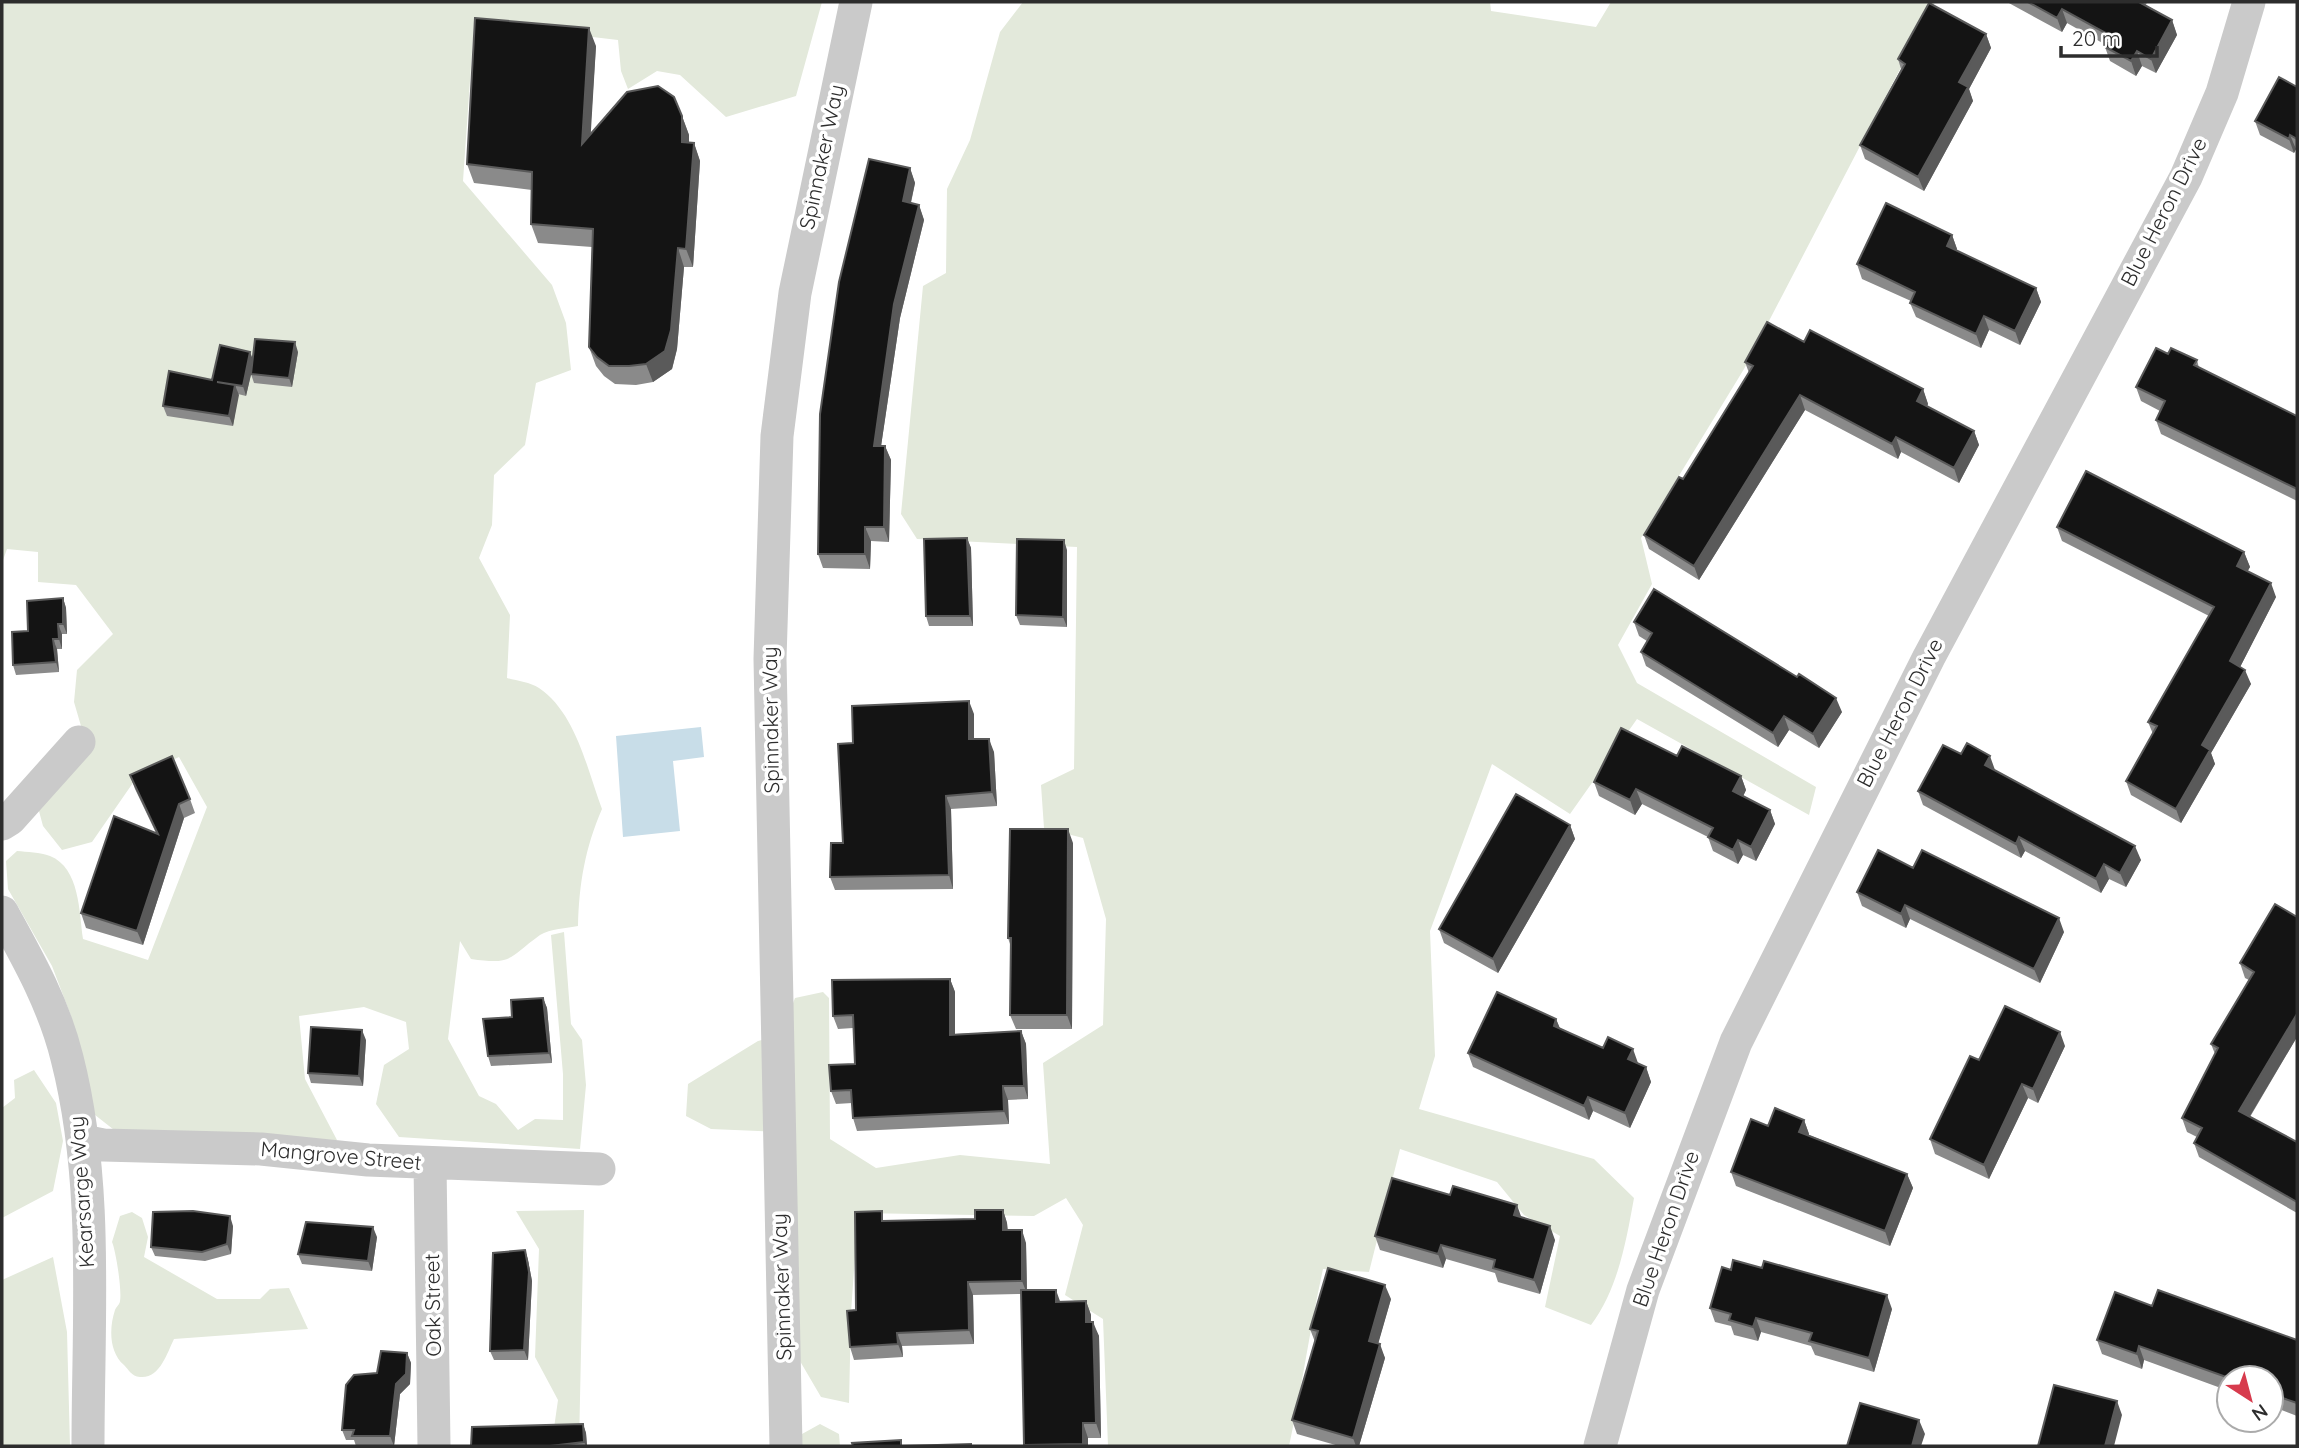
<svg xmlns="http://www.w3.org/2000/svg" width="2299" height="1448" viewBox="0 0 2299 1448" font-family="Quicksand,sans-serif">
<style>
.green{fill:#e3e9db}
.water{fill:#c8dde8}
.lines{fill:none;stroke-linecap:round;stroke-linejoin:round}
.minor{stroke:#cacaca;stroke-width:33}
.wall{fill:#8a8a8a}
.shaded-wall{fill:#5a5a5a}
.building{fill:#141414;stroke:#5a5a5a;stroke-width:2}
.labels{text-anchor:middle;stroke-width:7;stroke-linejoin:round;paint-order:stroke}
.street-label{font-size:21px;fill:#2d2d2d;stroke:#fff}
</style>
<rect width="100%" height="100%" fill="#fff"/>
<!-- green -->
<path class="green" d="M2 2H822L796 96 726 117 680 75 657 71 628 89 621 71 618 40 474 23 463 181 552 285 566 323 571 370 536 383 525 445 494 475 492 525 479 558 510 615 507 678C517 681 530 682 539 688 576 713 587 769 602 809 585 848 579 884 578 926 567 928 550 929 540 935 508 958 514 965 471 959L460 941 448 1039 479 1096 496 1104 518 1130 535 1119 563 1120V1074L551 935 564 932 571 1024 582 1040 586 1085 580 1149 399 1137 376 1104 384 1065 409 1049 406 1022 364 1007 299 1016 305 1079 337 1140 123 1137 90 1111 71 1016 52 966 8 889 6 861 17 851C27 852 40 852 50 856 80 868 79 912 83 939L148 960 207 807 179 757 137 777 92 842 62 850 43 826 36 800 81 726 74 702 77 670 113 634 76 585 38 582V552L7 549 2 563Z
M1023 2H1490L1491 11 1596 27 1611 2H1935L1744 369 1641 538 1652 584 1618 645 1637 683 1816 787 1809 815 1637 719 1570 814 1492 764 1430 931 1435 1056 1419 1109 1594 1159 1634 1198C1626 1242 1618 1289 1591 1325L1545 1307 1560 1236 1524 1215 1497 1182 1400 1149 1369 1272 1323 1269C1310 1328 1302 1387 1289 1446H1108L1103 1319 1065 1295 1083 1225 1066 1198 1034 1216 858 1213 851 1313 849 1403 821 1397 797 1356 782 1132 711 1129 686 1116 688 1084 758 1041 781 1035 795 998 823 992 829 998 830 1139 876 1168 960 1155 1050 1164 1043 1063 1103 1025 1106 919 1083 838 1044 828 1041 785 1074 769 1077 547 917 539 901 514 923 286 946 273 947 189 970 140 1000 32Z
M34 1070 56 1103 63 1141 53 1191 2 1218V1108L15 1098 14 1080Z
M584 1210 579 1446 554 1428 558 1400 535 1357 539 1249 516 1211Z
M132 1212 142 1218 148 1237 144 1257 217 1299H260L270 1289 289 1288 308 1329 174 1339C167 1353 160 1379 140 1377 131 1376 129 1370 124 1365 109 1352 109 1328 115 1310 116 1307 120 1304 120 1301 122 1291 116 1251 112 1242L120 1216Z
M53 1257 67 1332 70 1446H2V1280Z
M820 1424 839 1434 840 1446H802V1434Z"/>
<!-- water -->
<path class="water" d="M701 727 704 757 673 761 680 831 623 837 616 736Z"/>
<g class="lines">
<!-- minor -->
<path class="minor" d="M2 824 10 819 79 742
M2 912C28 959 54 1005 67 1058 99 1183 88 1318 88 1446
M83 1141 103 1145 261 1149 368 1160 599 1169
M430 1164 434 1446
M786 1446 770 659 777 436 795 293 856 2
M1600 1446 1643 1290 1736 1042 1929 657 2186 177 2222 93 2249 2"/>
</g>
<!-- wall -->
<path class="wall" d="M2007 2H2147L2146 5 2172 20 2177 35 2156 73 2142 66 2136 76 2110 61 2105 47 2106 45 2067 23 2062 32Z
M1986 34 1991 48 1969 89 1973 101 1924 191 1865 159 1860 145 1901 69 1898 59Z
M596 46 590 135 682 116 689 135V142L694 143 700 161 693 267H684L677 349 672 369 653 382 636 385 615 384 604 376 596 366 589 347 592 247 538 243 531 224 532 190 474 183 467 164Z
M2297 87V150L2296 149 2294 153 2260 135 2255 121Z
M910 168 915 183 911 203 919 205 924 220 900 318 881 446H885L891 460 889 542 871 541 870 569 823 568 818 554Z
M1952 235 1957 249 1956 250 2036 288 2041 302 2020 345 1989 330 1981 348 1916 317 1910 303 1911 301 1862 279 1857 264Z
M1804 342 1923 389 1928 404 1927 407 1974 431 1979 445 1959 483 1901 452 1898 459 1805 410 1699 580 1649 549 1644 535 1683 479 1749 373 1745 362Z
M298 352 292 387 254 383 251 374 246 396 238 394 233 426 167 416 163 406 253 359Z
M2197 360 2199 368 2297 416V501L2161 434 2156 420 2160 411 2141 401 2136 387Z
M2057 527 2244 552 2250 567 2247 571 2276 597 2240 667 2251 684 2211 753 2215 764 2181 823 2131 795 2126 781 2153 734 2148 722 2209 616 2062 541Z
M967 538 971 548 973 626H929L926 616Z
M1067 550V627L1020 625 1016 615Z
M63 598 66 608 67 634H62V649H57L59 672 16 675 13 665 28 631Z
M1634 622 1842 712 1819 748 1789 730 1778 747 1646 666 1641 652 1647 641 1639 636Z
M974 714V739L994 752 997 806 951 809 953 889 835 890 830 877 843 843 853 743Z
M1961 754 1995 770 2141 860 2126 887 2109 879 2101 893 2025 851 2021 858 1923 805 1918 791Z
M1677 756 1741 776 1746 790 1743 796 1770 810 1775 824 1756 861 1743 855 1738 864 1713 851 1708 837 1642 804 1635 815 1599 796 1594 782Z
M130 775 190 799 195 813 184 818 143 945 86 928 81 913 156 833 135 789Z
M1570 825 1575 839 1498 973 1444 943 1439 929Z
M1073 843 1072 1029H1016L1010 1015 1011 947 1008 938Z
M1913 868 2064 932 2040 983 1910 919 1906 928 1862 906 1857 892Z
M2275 904 2297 1037 2250 1117 2297 1142V1213L2199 1157 2194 1143 2197 1137 2187 1132 2182 1118 2215 1054 2211 1044 2249 980 2245 978 2240 963Z
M950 979 955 992V1034L1021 1031 1026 1044 1028 1099 1008 1100 1009 1124 857 1131 853 1118 852 1103 836 1104 831 1091 855 1064 853 1028 838 1029 833 1016Z
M543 998 547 1008 552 1063 491 1066 488 1056 512 1017Z
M1556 1019 1560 1029 1646 1067 1651 1082 1630 1128 1593 1111 1589 1120 1473 1067 1468 1053Z
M366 1040 363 1086 311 1083 308 1073Z
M2065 1046 2038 1103 2028 1098 1989 1179 1935 1154 1930 1139 1979 1060Z
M1804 1120 1809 1134V1135L1907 1174 1913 1188 1890 1246 1736 1186 1731 1172 1768 1126Z
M1003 1210 1007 1223 1008 1230 1026 1243 1027 1290 1060 1302 1086 1301 1091 1315V1322L1099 1336 1101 1438H1088V1446H1025L1021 1294 973 1295 974 1344 902 1346 903 1357 854 1360 850 1347 856 1310 885 1221 975 1219Z
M1522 1218 1555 1240 1540 1294 1498 1282 1495 1273 1446 1259 1443 1268 1380 1250 1375 1236Z
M233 1226 231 1254 205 1261 155 1256 151 1247Z
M377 1237 372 1271 302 1264 298 1254Z
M525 1250 528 1260 532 1281 528 1360H494L490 1351Z
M1391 1299 1378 1343 1385 1358 1359 1446H1339L1297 1434 1292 1420 1315 1342 1310 1329Z
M2152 1306 2297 1340V1416L2271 1406V1378H2229V1391L2144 1360 2142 1369 2102 1354 2097 1340Z
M1710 1308 1892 1309 1874 1372 1815 1355 1811 1346 1761 1332 1758 1341 1734 1335 1731 1326 1715 1322Z
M407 1353 411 1363 410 1384 400 1394 394 1446H356L354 1440H346L342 1430 377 1373Z
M583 1424 586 1433 587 1446H471Z"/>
<!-- shaded-wall -->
<path class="shaded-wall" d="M2062 9 2067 23 2062 32 2057 18Z
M2172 20 2177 35 2156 73 2151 59Z
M589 28 596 46 589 163 582 144Z
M1986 34 1991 48 1969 89 1973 101 1924 191 1918 177 1959 82Z
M2137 51 2142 66 2136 76 2131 61Z
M682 116 689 135V160L682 142Z
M2290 135 2296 149 2294 153 2289 139Z
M694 143 700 161 693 267 686 249Z
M910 168 915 183 908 215 903 201Z
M919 205 924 220 900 318 879 460 874 446 894 304Z
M1952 235 1957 249 1952 260 1947 246Z
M678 248 684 267 677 349 672 369 653 382 646 364Z
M2036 288 2041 302 2020 345 2015 331Z
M1984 316 1989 330 1981 348 1976 334Z
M295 342 298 352 292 387 289 378Z
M250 352 254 362 246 396 243 386Z
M235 385 239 395 233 426 229 416Z
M1923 389 1928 404 1922 415 1917 401Z
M1800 395 1805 410 1699 580 1694 566Z
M1974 431 1979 445 1959 483 1954 468Z
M1896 437 1901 452 1898 459 1892 444Z
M885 446 891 460 889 542 884 527Z
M865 527 871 541 870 569 865 554Z
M967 538 971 548 973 626 970 616Z
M1064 540 1067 550V627L1063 617Z
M2244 552 2250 567 2243 580 2237 566Z
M2271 583 2276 597 2236 675 2230 661Z
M63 598 66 608 67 634 63 624Z
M58 624 62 634V649L59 639Z
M53 639 57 649 59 672 56 662Z
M2245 670 2251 684 2211 753 2215 764 2181 823 2176 809 2202 745Z
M1836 698 1842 712 1819 748 1813 734Z
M969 701 974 714V752L969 739Z
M1784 716 1789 730 1778 747 1773 733Z
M989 739 994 752 997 806 992 792Z
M1990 756 1995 770 1985 765Z
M1741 776 1746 790 1739 805 1733 791Z
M1636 789 1642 804 1635 815 1630 800Z
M946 796 951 809 953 889 949 875Z
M179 804 184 818 143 945 137 931Z
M1770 810 1775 824 1756 861 1751 847Z
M1570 825 1575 839 1498 973 1493 959Z
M1068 829 1073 843 1072 1029 1067 1015Z
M2019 837 2025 851 2021 858 2016 844Z
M1738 840 1743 855 1738 864 1733 850Z
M2135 846 2141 860 2126 887 2120 873Z
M2104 864 2109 879 2101 893 2096 879Z
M1905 905 1910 919 1906 928 1901 914Z
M2059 918 2064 932 2040 983 2034 969Z
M950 979 955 992V1048L950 1035Z
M543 998 547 1008 552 1063 549 1053Z
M2297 1014V1037L2244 1126 2239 1111Z
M1556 1019 1562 1033 1554 1026Z
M362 1030 366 1040 363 1086 359 1076Z
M1021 1031 1026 1044 1028 1099 1024 1086Z
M2060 1032 2065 1046 2038 1103 2033 1089Z
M1633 1049 1638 1063 1633 1073 1628 1059Z
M1646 1067 1651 1082 1630 1128 1625 1113Z
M2022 1084 2028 1098 1989 1179 1984 1165Z
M1003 1086 1008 1100 1009 1124 1004 1111Z
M1588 1097 1593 1111 1589 1120 1584 1106Z
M1804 1120 1809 1134 1804 1146 1799 1132Z
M1907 1174 1913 1188 1890 1246 1885 1231Z
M1517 1205 1522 1219 1514 1215Z
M1003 1210 1007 1223 1008 1244 1003 1230Z
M230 1216 233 1226 231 1254 227 1244Z
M1550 1226 1555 1240 1540 1294 1534 1280Z
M373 1227 377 1237 372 1271 368 1261Z
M1022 1230 1026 1243 1027 1294 1022 1281Z
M1441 1245 1446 1259 1443 1268 1438 1254Z
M525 1250 528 1260 532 1281 528 1360 524 1350Z
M968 1282 973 1295 974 1344 969 1330Z
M1385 1285 1391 1299 1375 1355 1369 1341Z
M1056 1290 1061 1304 1056 1302Z
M1887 1295 1892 1309 1874 1372 1869 1358Z
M1086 1301 1091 1315V1336L1086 1322Z
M1756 1318 1761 1332 1758 1341 1753 1327Z
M1093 1322 1099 1336 1101 1438 1096 1423Z
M897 1333 902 1346 903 1357 898 1344Z
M1380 1344 1385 1358 1359 1446H1356L1353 1438Z
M2139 1346 2144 1360 2142 1369 2137 1354Z
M407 1353 411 1363 410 1384 400 1394 394 1446 390 1436 396 1384Z
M2117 1401 2122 1415 2114 1446H2105Z
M1919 1420 1925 1434 1921 1446H1912Z
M1083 1423 1088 1438V1446H1084L1083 1444Z
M583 1424 586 1433 587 1446H586L584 1442Z"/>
<!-- building -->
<path class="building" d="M2028 2H2139L2172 20 2151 59 2137 51 2131 61 2105 47 2111 36 2062 9 2057 18Z
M1929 3 1986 34 1959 82 1968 87 1918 177 1860 145 1905 64 1898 59Z
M475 18 589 28 582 144 627 92 658 86 674 97 682 116V142L694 143 686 249 678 248 671 330 665 351 646 364 629 366H609L597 357 589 347 593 229 531 224 532 172 467 164Z
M2279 77 2297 87V139L2290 135 2289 139 2255 121Z
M869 159 910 168 903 201 919 205 894 304 874 446H885L884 527H865V554H818L820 414 839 282Z
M1886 203 1952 235 1947 246 2036 288 2015 331 1984 316 1976 334 1910 303 1915 292 1857 264Z
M1767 322 1804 342 1810 330 1923 389 1917 401 1974 431 1954 468 1896 437 1892 444 1800 395 1694 566 1644 535 1679 477 1683 479 1753 366 1745 362Z
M255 339 295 342 289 378 251 374Z
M220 345 250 352 243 386 217 382 235 385 229 416 163 406 169 371 212 380Z
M2156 348 2168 354 2171 348 2197 360 2194 365 2297 416V489L2156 420 2165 401 2136 387Z
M2086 471 2244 552 2237 566 2271 583 2230 661 2245 670 2202 745 2210 750 2176 809 2126 781 2157 726 2148 722 2214 607 2057 527Z
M967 538 970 616H926L924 539Z
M1017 539 1064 540 1063 617 1016 615Z
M1654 589 1797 677 1799 674 1836 698 1813 734 1784 716 1773 733 1641 652 1652 633 1634 622Z
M63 598V624H58L59 639H53L56 662 13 665 12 632 28 631 27 601Z
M969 701V739H989L992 792 946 796 949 875 830 877 831 843H843L838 744 853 743 852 706Z
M1621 728 1677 756 1682 746 1741 776 1733 791 1770 810 1751 847 1738 840 1733 850 1708 837 1713 828 1636 789 1630 800 1594 782Z
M1967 743 1990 756 1985 765 2135 846 2120 873 2104 864 2096 879 2019 837 2016 844 1918 791 1943 745 1961 754Z
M172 756 190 799 179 804 137 931 81 913 114 816 158 834 130 775Z
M1516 794 1570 825 1493 959 1439 929Z
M1010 829H1068L1067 1015H1010L1011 938H1008Z
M1878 850 1913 868 1922 850 2059 918 2034 969 1905 905 1901 914 1857 892Z
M2275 904 2297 917V1014L2239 1111 2297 1142V1202L2194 1143 2202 1128 2182 1118 2218 1048 2211 1044 2254 972 2240 963Z
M950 979V1035L1021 1031 1024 1086H1003L1004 1111 853 1118 851 1090 831 1091 829 1065 855 1064 853 1015 833 1016 832 980Z
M1497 992 1556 1019 1554 1026 1603 1048 1608 1037 1633 1049 1628 1059 1646 1067 1625 1113 1588 1097 1584 1106 1468 1053Z
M543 998 549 1053 488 1056 483 1019 512 1017 511 1000Z
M2005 1006 2060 1032 2033 1089 2022 1084 1984 1165 1930 1139 1970 1056 1979 1060Z
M311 1027 362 1030 359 1076 308 1073Z
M1775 1108 1804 1120 1799 1132 1907 1174 1885 1231 1731 1172 1751 1119 1768 1126Z
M1392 1178 1450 1195 1453 1186 1517 1205 1514 1215 1550 1226 1534 1280 1493 1268 1495 1260 1441 1245 1438 1254 1375 1236Z
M975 1210H1003V1230H1022V1281L968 1282 969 1330 897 1333 898 1344 850 1347 847 1311 856 1310 855 1212 882 1211V1221L975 1219Z
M193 1211 230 1216 227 1244 202 1252 151 1247 153 1212Z
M306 1222 373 1227 368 1261 298 1254Z
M525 1250 529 1272 524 1350 490 1351 493 1253Z
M1733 1260 1762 1268 1764 1261 1887 1295 1869 1358 1809 1341 1812 1333 1756 1318 1753 1327 1729 1320 1731 1314 1710 1308 1722 1267 1731 1270Z
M1328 1268 1385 1285 1369 1341 1380 1344 1353 1438 1292 1420 1318 1331 1310 1329Z
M1021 1290H1056V1302L1086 1301V1322H1093L1096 1423H1083V1444L1024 1445Z
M2158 1290 2297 1340V1403L2271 1394V1378H2229L2139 1346 2137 1354 2097 1340 2115 1292 2152 1306Z
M381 1351 407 1353 406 1374 396 1384 390 1436H352L354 1430H342L346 1385 354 1375 377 1373Z
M2054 1385 2117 1401 2105 1446H2038Z
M1860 1403 1919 1420 1912 1446H1847Z
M583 1424 584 1442 550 1446H471L472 1427Z
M901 1440V1446H853L852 1443Z
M971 1444V1446H903Z"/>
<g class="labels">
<!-- street labels -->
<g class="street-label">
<text transform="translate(822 157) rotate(-78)" y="7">Spinnaker Way</text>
<text transform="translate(2164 212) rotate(-63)" y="7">Blue Heron Drive</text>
<text transform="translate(1900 713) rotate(-63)" y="7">Blue Heron Drive</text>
<text transform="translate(771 720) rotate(-91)" y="7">Spinnaker Way</text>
<text transform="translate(341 1156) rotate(5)" y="7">Mangrove Street</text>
<text transform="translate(82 1192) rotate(-94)" y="7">Kearsarge Way</text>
<text transform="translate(1666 1229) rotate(-71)" y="7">Blue Heron Drive</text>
<text transform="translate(782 1287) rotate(-92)" y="7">Spinnaker Way</text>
<text transform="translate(433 1305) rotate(-91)" y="7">Oak Street</text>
</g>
</g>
<!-- border -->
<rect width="2299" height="1448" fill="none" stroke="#2d2d2d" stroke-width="7"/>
<!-- north arrow -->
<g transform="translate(2250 1399) rotate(144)"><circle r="33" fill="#ffffff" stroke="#ababab" stroke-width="2"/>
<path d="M0-5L12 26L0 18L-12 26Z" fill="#d73b4d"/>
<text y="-10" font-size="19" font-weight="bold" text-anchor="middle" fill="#2d2d2d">N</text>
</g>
<!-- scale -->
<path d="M2061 46v10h96v-10" fill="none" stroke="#2d2d2d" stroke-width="3.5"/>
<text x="2072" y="46" font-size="21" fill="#2d2d2d" stroke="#ffffff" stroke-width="5" paint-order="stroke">20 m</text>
</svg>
